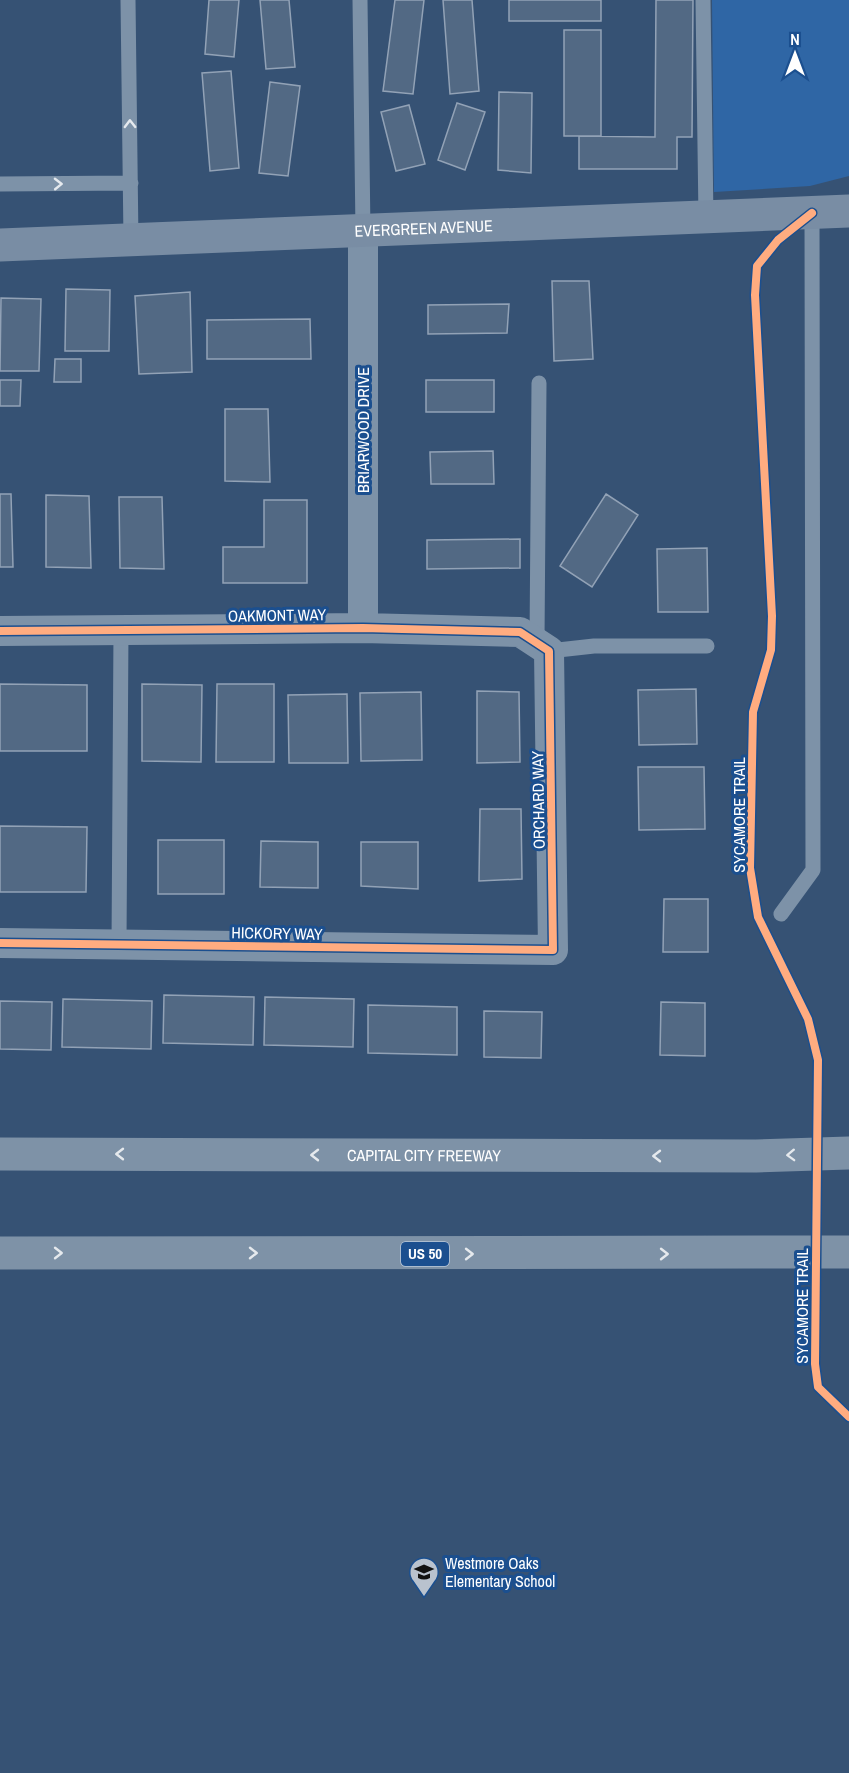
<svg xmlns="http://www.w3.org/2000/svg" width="849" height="1773" viewBox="0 0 849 1773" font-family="'Archivo Narrow',sans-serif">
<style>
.green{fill:#2f66a5}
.building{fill:#526984;stroke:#92a2b6;stroke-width:1.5}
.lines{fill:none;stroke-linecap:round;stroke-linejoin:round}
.lane{stroke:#7d92a8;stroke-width:15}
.street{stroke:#7d92a8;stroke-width:30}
.secondary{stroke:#798da4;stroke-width:33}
.highway{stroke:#7e92a7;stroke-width:33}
.cycleway-casing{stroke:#1b4f8f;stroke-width:11}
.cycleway{stroke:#ffac80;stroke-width:8}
.oneway{stroke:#e5e9ee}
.oneway2{stroke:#e5e9ed}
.labels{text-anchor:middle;stroke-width:6;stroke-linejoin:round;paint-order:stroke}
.shield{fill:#1b4f8f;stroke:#bbcadd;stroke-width:1.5}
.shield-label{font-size:15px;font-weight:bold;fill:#fff}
.street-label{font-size:16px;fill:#fff;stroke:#1b4f8f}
.poi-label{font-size:16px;fill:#fff;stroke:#1b4f8f;text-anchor:start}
</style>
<rect width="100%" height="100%" fill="#365274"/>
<!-- green -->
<path class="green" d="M712 0H849V176L810 186 714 192Z"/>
<!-- building -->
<path class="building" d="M209 0H239L234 57 205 54Z
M260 0H289L295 67 266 69Z
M395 0H424L413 94 383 91Z
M443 0H472L479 91 450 94Z
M509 0H601V21H509Z
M656 0H693L692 137H677V169H579V136L655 137Z
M564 30H601V136H564Z
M231 71 239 168 210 171 202 73Z
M270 82 300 86 288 176 259 173Z
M499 92 532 93 531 173 498 170Z
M457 103 485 112 465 170 438 160Z
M409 105 425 164 396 171 381 112Z
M552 281H589L593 359 554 361Z
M66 289 110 290 109 351H65Z
M190 292 192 372 139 374 135 296Z
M1 298 41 299 39 371H0Z
M509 304 507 333 428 334V305Z
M310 319 311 359H207V320Z
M55 359H81V382H54Z
M0 380H21L20 406H0Z
M426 380H494V412H426Z
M225 409H268L270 482 225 481Z
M493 451 494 484H431L430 452Z
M0 494H11L13 567H0Z
M606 494 638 515 592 587 560 566Z
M46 495 89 496 91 568 46 567Z
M119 497H162L164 569 120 568Z
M264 500H307V583H223V547H264Z
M520 539V568L427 569V540Z
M707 548 708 612H658L657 549Z
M0 684 87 685V751H0Z
M142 684 202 685 201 762 142 761Z
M217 684H274V762H216Z
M696 689 697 744 639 745 638 690Z
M477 691 519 692 520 762 477 763Z
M421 692 422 760 361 761 360 693Z
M347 694 348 763H289L288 695Z
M638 767H704L705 829 639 830Z
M480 809H521L522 879 479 881Z
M0 826 87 827 86 892H0Z
M158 840H224V894H158Z
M261 841 318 842V888L260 887Z
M361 842H418V889L361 886Z
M664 899H708V952H663Z
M164 995 254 997 253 1045 163 1043Z
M265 997 354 999 353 1047 264 1045Z
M63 999 152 1001 151 1049 62 1047Z
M0 1001 52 1002 51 1050 0 1049Z
M661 1002 705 1003V1056L660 1055Z
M368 1005 457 1007V1055L368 1053Z
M484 1011 542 1012 541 1058 484 1057Z"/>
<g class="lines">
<!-- lane -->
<path class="lane" d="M128 0 131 241
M360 0 363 232
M703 0 706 219
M0 184 131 183
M537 642 539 383
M549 651 594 646H707
M781 914 813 870 812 213
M119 944 121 630"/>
<!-- street -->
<path class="street" d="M363 232V628
M0 631 363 628 520 632 549 651 553 950 0 943"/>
<!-- secondary -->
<path class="secondary" id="s1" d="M0 245 849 211"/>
<!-- highway -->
<g class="highway">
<path id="s2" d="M0 1154 756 1156 849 1153"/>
<path d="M0 1253 849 1252"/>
</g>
<!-- cycleway casing -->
<g class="cycleway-casing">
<path id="cycleway" d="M812 213 778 240 757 266 755 295 772 616 771 650 753 712 750 868 758 917 808 1019 818 1060 815 1364 818 1387 849 1417
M0 631 363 628 520 632 549 651 553 950 0 943"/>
</g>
<!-- cycleway -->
<use href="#cycleway" class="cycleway"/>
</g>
<!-- one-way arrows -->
<defs><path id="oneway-chevron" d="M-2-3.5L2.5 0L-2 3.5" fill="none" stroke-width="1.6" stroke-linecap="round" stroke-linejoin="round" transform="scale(1.5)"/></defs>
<g class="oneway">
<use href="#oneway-chevron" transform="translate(130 124) rotate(-91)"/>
<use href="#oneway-chevron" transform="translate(58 184) rotate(-1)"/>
</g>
<g class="oneway2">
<use href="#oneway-chevron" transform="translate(120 1154) rotate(-180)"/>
<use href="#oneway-chevron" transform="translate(315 1155) rotate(-180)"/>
<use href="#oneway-chevron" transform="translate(791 1155) rotate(178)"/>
<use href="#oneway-chevron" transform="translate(657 1156) rotate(-180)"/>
<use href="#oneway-chevron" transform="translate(58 1253)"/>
<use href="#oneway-chevron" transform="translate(253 1253)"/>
<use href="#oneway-chevron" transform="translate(469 1254)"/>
<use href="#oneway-chevron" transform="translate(664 1254)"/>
</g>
<!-- icons -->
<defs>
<g id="school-pin" transform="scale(1.5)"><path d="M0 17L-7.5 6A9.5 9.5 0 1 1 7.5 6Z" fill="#b9c2ce" stroke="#1b4f8f"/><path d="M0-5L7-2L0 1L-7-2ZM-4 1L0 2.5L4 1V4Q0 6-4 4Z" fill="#111"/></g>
</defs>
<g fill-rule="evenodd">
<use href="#school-pin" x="424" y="1572"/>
</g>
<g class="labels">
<!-- shield labels -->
<rect class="shield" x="401" y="1242" width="48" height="24" rx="4.5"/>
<g class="shield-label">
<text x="425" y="1259">US 50</text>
</g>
<!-- street labels -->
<g class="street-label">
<text dy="6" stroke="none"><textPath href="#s1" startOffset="424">EVERGREEN AVENUE</textPath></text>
<text transform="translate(363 430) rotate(-90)" y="6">BRIARWOOD DRIVE</text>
<text transform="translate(277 615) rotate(-1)" y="6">OAKMONT WAY</text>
<text transform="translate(538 800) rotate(-91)" y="6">ORCHARD WAY</text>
<text transform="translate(739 815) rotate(-90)" y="6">SYCAMORE TRAIL</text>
<text transform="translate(277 933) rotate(1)" y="6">HICKORY WAY</text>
<text dy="6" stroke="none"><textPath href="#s2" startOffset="424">CAPITAL CITY FREEWAY</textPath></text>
<text transform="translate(802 1306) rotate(-90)" y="6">SYCAMORE TRAIL</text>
</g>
<!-- poi labels -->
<g class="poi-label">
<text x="445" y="1569">Westmore Oaks<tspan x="445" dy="18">Elementary School</tspan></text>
</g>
</g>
<!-- north arrow -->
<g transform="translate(795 54)" stroke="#1b4f8f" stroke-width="4.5" paint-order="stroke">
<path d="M0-4.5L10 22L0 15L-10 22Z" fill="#ffffff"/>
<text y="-9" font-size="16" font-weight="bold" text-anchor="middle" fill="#ffffff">N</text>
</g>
</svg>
